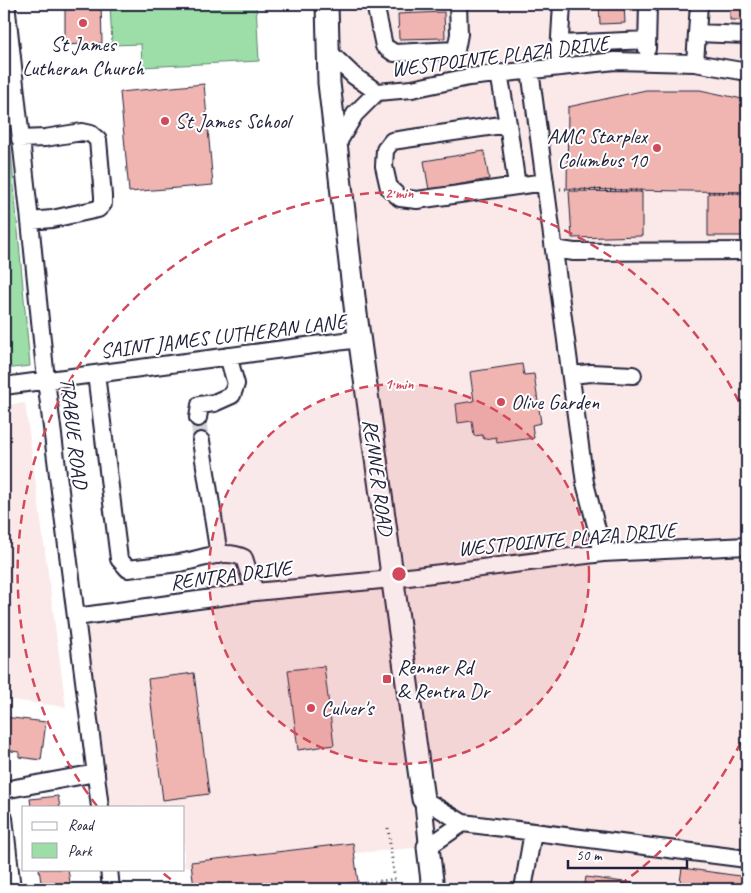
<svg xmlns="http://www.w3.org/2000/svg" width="751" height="893" viewBox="0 0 751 893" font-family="Caveat,sans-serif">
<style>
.built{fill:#fae9e8}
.green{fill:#9ddea8;stroke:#608072}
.building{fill:#f0b5b1;stroke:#22223b}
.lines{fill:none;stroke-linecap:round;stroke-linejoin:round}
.minor-tunnel{stroke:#d3d3d8;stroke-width:16;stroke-dasharray:16 8;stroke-linecap:butt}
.minor-casing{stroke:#22223b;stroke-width:20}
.major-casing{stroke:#22223b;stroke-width:25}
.path{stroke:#22223b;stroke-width:3;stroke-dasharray:1 4;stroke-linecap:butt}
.minor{stroke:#fff;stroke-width:16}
.major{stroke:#fff;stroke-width:21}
.ring{fill:none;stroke:#d1495b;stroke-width:2.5;stroke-dasharray:9 6}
.poi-dot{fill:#d1495b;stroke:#fff;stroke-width:2}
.labels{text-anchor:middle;stroke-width:4;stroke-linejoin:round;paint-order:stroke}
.poi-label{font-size:21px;fill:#22223b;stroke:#fff;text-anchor:start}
.street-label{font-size:21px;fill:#22223b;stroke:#fff}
.centre{fill:#d1495b;stroke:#fff;stroke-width:2.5}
.ring-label{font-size:15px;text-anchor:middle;font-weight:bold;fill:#d1495b;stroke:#fff;stroke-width:4;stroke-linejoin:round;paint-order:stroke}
</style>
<rect width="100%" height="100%" fill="#fff"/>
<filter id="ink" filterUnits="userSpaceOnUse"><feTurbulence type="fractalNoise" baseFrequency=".02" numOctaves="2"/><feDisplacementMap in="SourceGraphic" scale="10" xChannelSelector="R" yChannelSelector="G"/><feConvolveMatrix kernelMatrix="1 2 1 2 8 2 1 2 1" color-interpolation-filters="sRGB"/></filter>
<g filter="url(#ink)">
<!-- built -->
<path class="built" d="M327 4H747V889H433L428 847 184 867V807H100L76 617 392 579Z
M25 403 66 707 4 699V405Z"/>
<!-- green -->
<path class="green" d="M110 4H256L259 61 142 67 141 44 112 45Z
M4 74 30 366 4 369Z"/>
<!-- building -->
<path class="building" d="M65 4H101L102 43 65 45Z
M599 4H624L625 23 600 24Z
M730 4H747V20H730Z
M444 12 445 38 399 39 398 14Z
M204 84 213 185 129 192 120 92Z
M646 90H700L747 100V192L567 189 568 107Z
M484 151 489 179 429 190 424 161Z
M569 191 642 192V236L572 238Z
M708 193H747V236H708Z
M522 364 524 375 534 374 541 423 532 425 534 438 497 443 496 437 484 439 482 435 474 436 472 421 458 423 456 404 474 401 470 372Z
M324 666 334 745 298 750 288 670Z
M194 673 209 794 163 800 148 679Z
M4 717 46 722 41 760 19 757V752L4 750Z
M58 796 60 807H31L30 799Z
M353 843 358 882 298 889H194L191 862Z
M682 868 747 877V889H679Z
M39 869H68L71 889H42Z
M586 877 677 889H584Z"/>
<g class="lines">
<!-- minor-tunnel -->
<path class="minor-tunnel" d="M198 418 201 441"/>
<!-- minor casing -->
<g class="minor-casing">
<path id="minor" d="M7 4V12L30 221 46 380 100 807
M375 4 384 46 394 53 456 50 459 34 458 4
M697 33 747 35
M560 44 647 40
M647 49 648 4
M329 52 354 76 377 92
M559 54 562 4
M695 63 699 4
M530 70 585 483 603 553
M499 73 508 124 392 141 385 150 384 166 389 188 400 198 417 200 545 182
M377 92 412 89 469 77 615 61 695 63 747 72
M508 124 517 186
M20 139 45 138 82 132 91 134 98 140 103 196V204L98 209 52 219 30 221
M336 146 355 114 377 92
M554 249 574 252 747 251
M96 374 119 559 128 569C145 567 162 565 179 563 200 560 224 548 244 558L255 592
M571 375 591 373 633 375
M4 386 359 339
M198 418 200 405 214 403 232 395 236 384 228 356
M201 441 219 555
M76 617 255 592 392 579 603 553 747 546
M4 790 96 773
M423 799 463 823 747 859
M423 799 428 847 463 823
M4 818 12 889
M109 869 111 889
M523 889 533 832"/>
</g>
<!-- major casing -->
<g class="major-casing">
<path id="major" d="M327 4 329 83 356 314 423 799
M428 847 433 889"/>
</g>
<!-- path -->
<path class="path" d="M560 189 642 191
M708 192 747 193
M388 828 396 889
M358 889 360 884 395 879"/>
<!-- minor -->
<use href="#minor" class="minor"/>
<!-- major -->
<use href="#major" class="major"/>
</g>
</g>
<!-- distance rings -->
<circle cx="399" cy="574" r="190" fill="#d1495b" fill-opacity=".12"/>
<g class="ring">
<circle cx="399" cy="574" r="190"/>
<path d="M747 729A381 381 0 0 1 615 888M183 888A381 381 0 0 1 159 870M97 806A381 381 0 1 1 747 419"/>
</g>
<!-- markers -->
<g class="poi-dot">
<circle cx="83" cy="23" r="5"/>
<circle cx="165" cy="121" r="5"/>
<circle cx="657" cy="148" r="5"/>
<circle cx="501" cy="402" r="5"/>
<rect x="382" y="674" width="10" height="10" rx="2.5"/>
<circle cx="311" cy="708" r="5"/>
</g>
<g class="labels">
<!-- poi labels -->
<g class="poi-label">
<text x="83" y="51" text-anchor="middle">St James<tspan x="83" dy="24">Lutheran Church</tspan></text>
<text x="175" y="128">St James School</text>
<text x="647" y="143" text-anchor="end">AMC Starplex<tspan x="647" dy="24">Columbus 10</tspan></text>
<text x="511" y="409">Olive Garden</text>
<text x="397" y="674">Renner Rd<tspan x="397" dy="24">&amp; Rentra Dr</tspan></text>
<text x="321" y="715">Culver's</text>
</g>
<!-- street labels -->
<g class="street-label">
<text transform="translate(500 56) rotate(-7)" y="7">WESTPOINTE PLAZA DRIVE</text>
<text transform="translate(223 336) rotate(-7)" y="7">SAINT JAMES LUTHERAN LANE</text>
<text transform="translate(74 433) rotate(83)" y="7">TRABUE ROAD</text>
<text transform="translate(378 477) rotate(82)" y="7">RENNER ROAD</text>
<text transform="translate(567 539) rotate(-5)" y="7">WESTPOINTE PLAZA DRIVE</text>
<text transform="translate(231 575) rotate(-7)" y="7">RENTRA DRIVE</text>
</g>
</g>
<circle cx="399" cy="574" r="8" class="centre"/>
<g class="ring-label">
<text x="399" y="198">2 min</text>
<text x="399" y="389">1 min</text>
</g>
<!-- margin -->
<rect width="751" height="893" fill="none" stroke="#fff" stroke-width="20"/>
<rect x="10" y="10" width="731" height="873" fill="none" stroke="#22223b" stroke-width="2" filter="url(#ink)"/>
<!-- legend -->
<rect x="22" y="806" width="162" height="65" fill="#ffffff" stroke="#a7a7b1"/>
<rect x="32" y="822" width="25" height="8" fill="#ffffff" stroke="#a7a7b1"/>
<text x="68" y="830" font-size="15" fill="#22223b">Road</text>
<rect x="32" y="843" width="25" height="15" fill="#9ddea8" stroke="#a7a7b1"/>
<text x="68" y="856" font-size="15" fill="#22223b">Park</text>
<!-- scale -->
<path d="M568 860v8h119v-8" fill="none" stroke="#22223b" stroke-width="2.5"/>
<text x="576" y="860" font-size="15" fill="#22223b" stroke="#ffffff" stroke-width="4" paint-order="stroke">50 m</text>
</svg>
